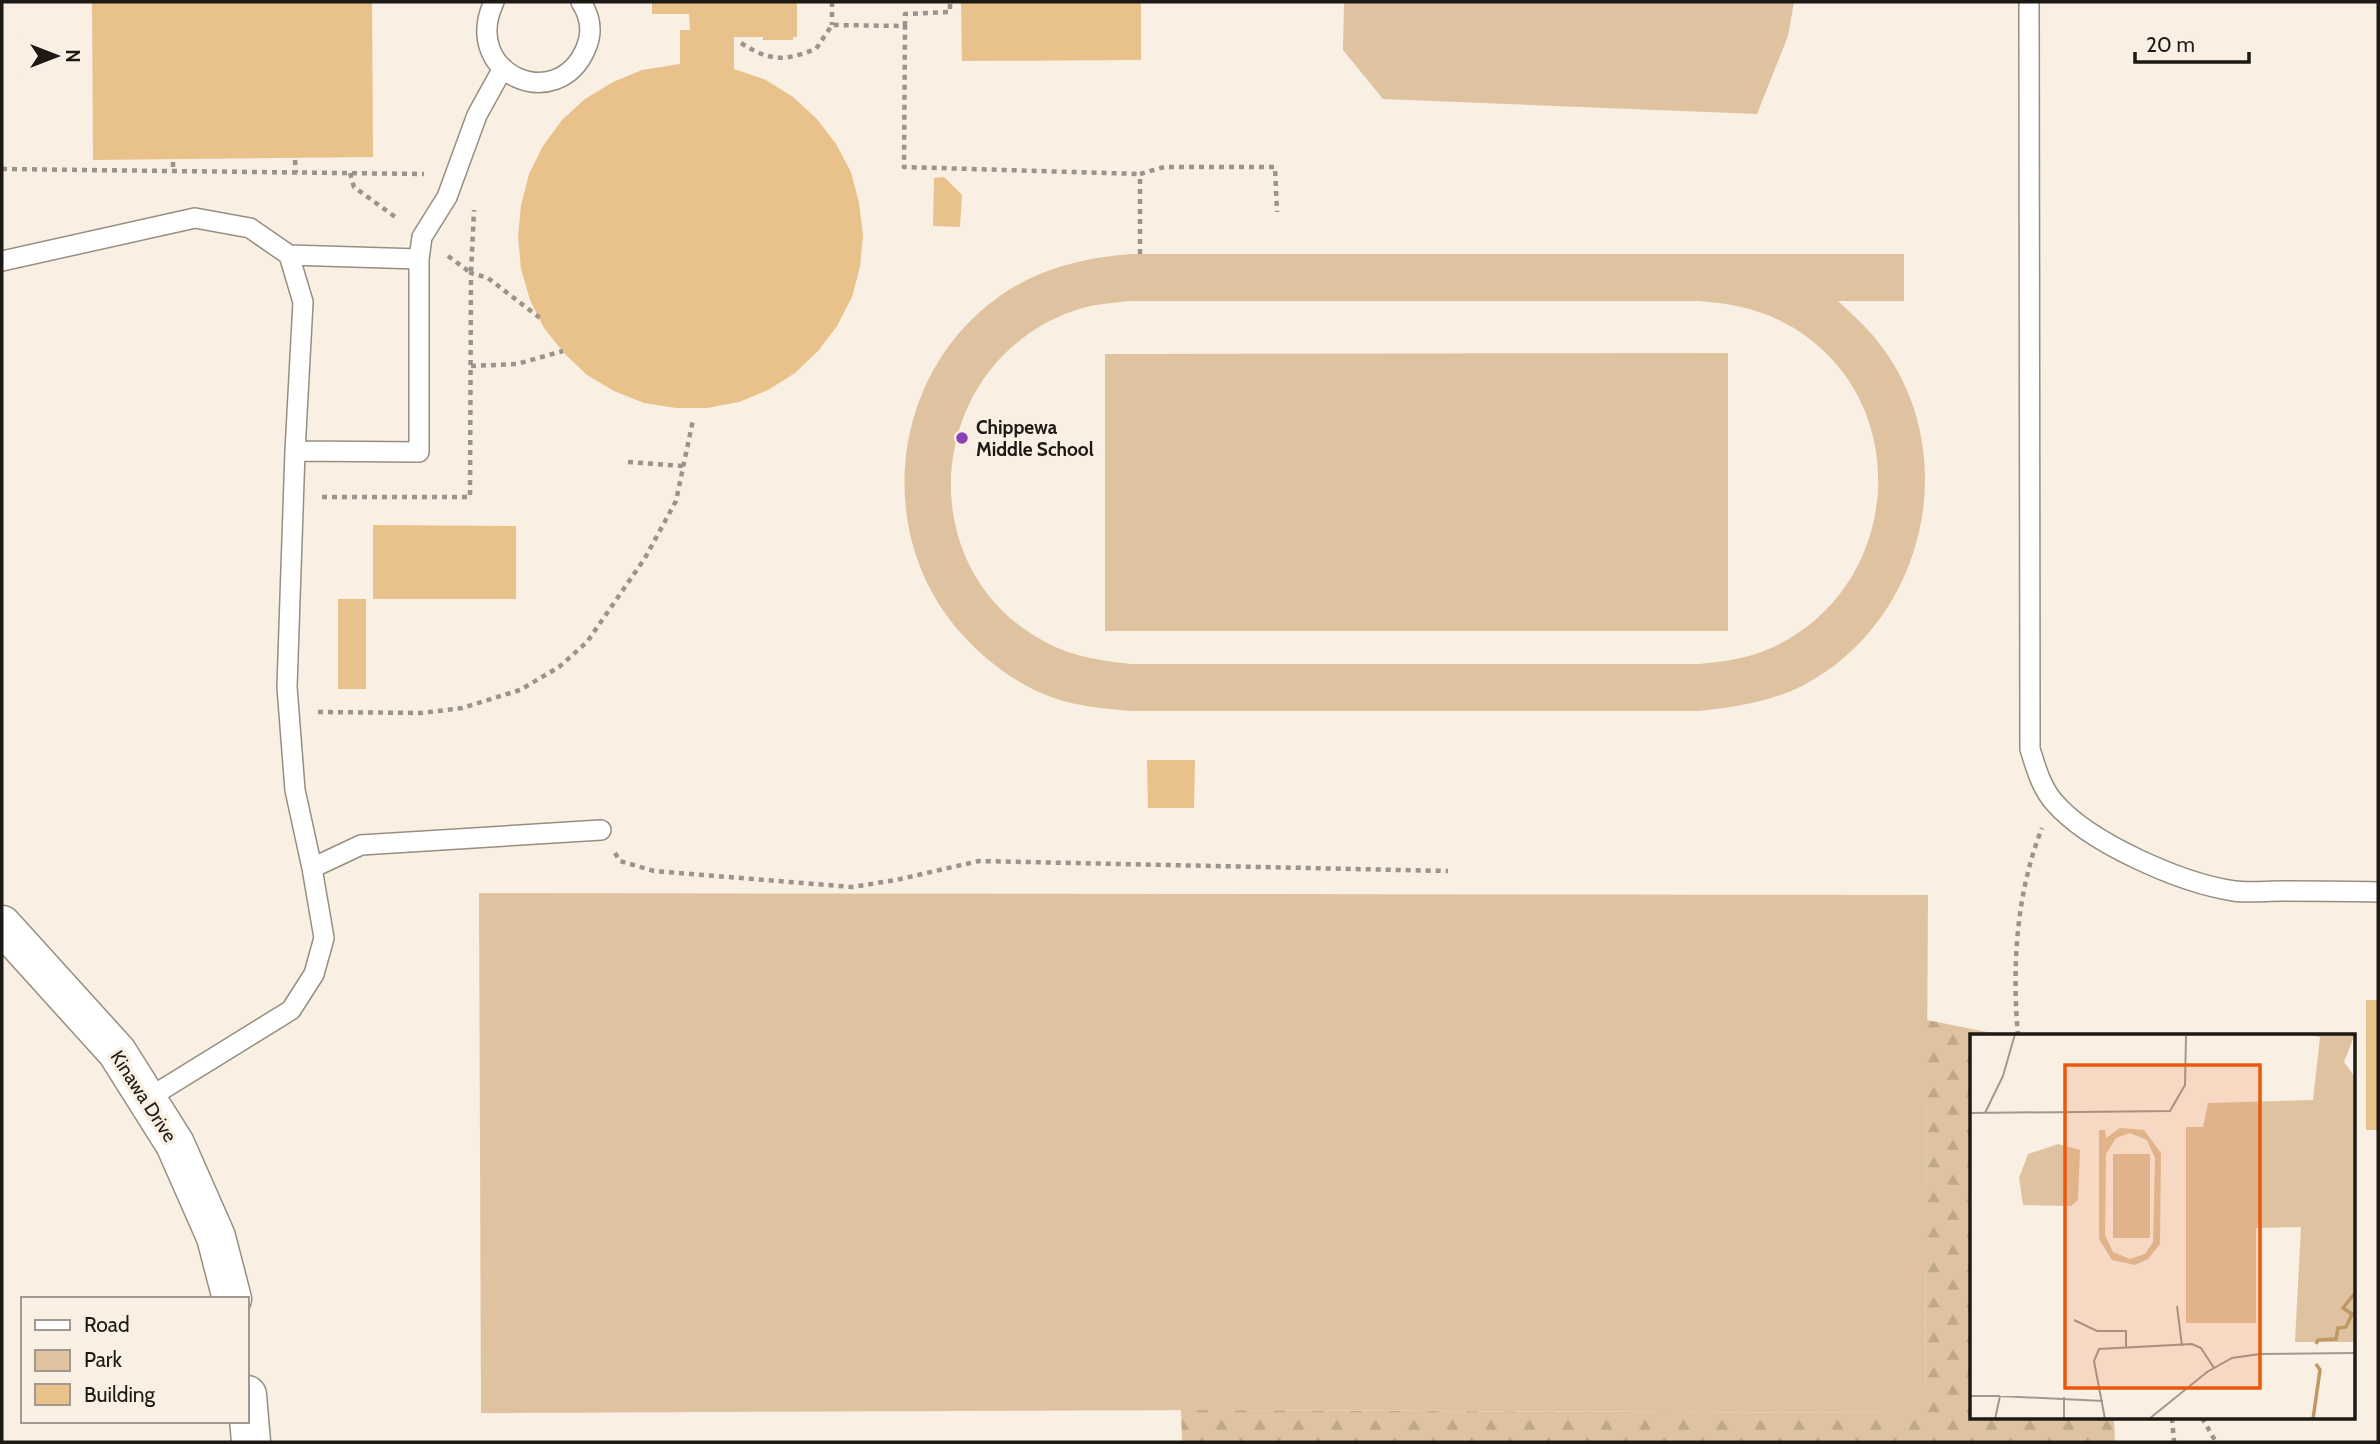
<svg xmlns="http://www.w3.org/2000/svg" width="2380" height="1444" viewBox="0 0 2380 1444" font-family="Cabin,sans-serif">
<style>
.forest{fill:url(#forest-firs)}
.park{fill:#dfc3a0;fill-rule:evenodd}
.building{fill:#e9c18b}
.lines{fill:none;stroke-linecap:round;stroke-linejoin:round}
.service-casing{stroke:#978e82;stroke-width:22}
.tertiary-casing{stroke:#978e82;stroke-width:41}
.path{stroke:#9b948b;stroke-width:4.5;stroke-dasharray:5 5;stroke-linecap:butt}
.service{stroke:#fff;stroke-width:19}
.tertiary{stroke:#fff;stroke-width:38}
.poi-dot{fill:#8c41b2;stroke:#f9efe3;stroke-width:2.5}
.labels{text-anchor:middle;stroke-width:7;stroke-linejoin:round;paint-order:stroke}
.poi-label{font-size:19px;font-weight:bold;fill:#1d1915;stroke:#f9efe3;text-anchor:start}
.street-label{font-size:19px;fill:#1d1915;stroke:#f9efe3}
.inset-river{fill:none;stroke:#bf9864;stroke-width:3.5}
.inset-road{fill:none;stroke:#a19991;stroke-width:2}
.view{fill:#e8590c;fill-opacity:0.15;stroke:#e8590c;stroke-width:3.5}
.inset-edge{fill:none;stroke:#1d1915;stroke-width:3.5}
</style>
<defs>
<pattern id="forest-firs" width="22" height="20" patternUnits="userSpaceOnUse" patternTransform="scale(1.75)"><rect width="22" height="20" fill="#dfc3a0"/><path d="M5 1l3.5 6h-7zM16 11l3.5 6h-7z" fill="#bfa789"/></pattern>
</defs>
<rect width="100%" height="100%" fill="#f9efe3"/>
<!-- forest -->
<path class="forest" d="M1927 1020 2007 1036H1972V1418H2114L2115 1442H1182L1181 1410 1925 1413Z"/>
<!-- park -->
<path class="park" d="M1344 2H1794L1788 36 1757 114 1383 99 1343 50Z
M1131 254H1904V301H1838C1854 316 1869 329 1882 347 1964 457 1924 623 1802 686 1770 702 1735 707 1699 711H1131C1108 709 1085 707 1063 701 1022 689 986 662 959 631 873 532 891 375 997 298 1037 269 1082 258 1131 254ZM1131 301H1699C1727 303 1755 308 1781 321 1923 393 1905 602 1756 654 1737 660 1718 662 1699 664H1131C1103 661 1075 657 1049 644 906 572 924 364 1073 311 1092 304 1111 303 1131 301Z
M1728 353V631H1105V354Z
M479 893 1928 895 1925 1413 1219 1410 481 1413Z"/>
<!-- building -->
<path class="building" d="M92 2H372L373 157 93 160Z
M652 2H797V37H793V40H763V37H734V69L766 80 793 97 817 119 836 144 851 172 859 203 863 235 860 267 852 297 837 326 818 351 795 373 768 390 739 402 707 408H676L644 403 614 391 587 375 564 353 544 328 530 300 521 269 518 237 521 205 529 174 543 146 562 120 585 99 613 82 642 70 680 64V30H690L689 14H652Z
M961 2H1141V60L962 61Z
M944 177 962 195 960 227 933 226 934 178Z
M373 525 516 526V599H373Z
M338 599H366V689H338Z
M1147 760H1195L1194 808H1148Z
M2366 1000H2378V1130H2366Z"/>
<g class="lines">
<!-- service casing -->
<g class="service-casing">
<path id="service" d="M494 2C460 74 558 116 586 48 593 32 590 16 581 2
M2029 2 2030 749C2036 768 2041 787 2054 802 2089 843 2181 883 2234 891 2249 893 2266 891 2282 891 2314 891 2346 891 2378 892
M289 255 419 259
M2 261 195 218 250 228 289 255 303 302 295 451 287 687 295 790 312 868 324 938 314 974 291 1010 147 1099
M295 451 419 452V259L422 237 447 197 477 115 503 68
M312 868 361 845 601 830"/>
</g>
<!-- tertiary casing -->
<g class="tertiary-casing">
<path id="tertiary" d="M2 925 117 1052 175 1144 216 1237 232 1299
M247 1395 251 1442"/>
</g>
<!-- path -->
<path class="path" d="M832 2V25
M905 26V14L950 12V2
M741 43C771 62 784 61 816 49L832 25 905 26 904 167 1140 174
M295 160 296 173
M173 162V171
M2 169 424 174
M350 173 354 187 398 219
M1140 254V174L1164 167H1275L1277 212
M448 256 471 273 474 210
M471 366 517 364 563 351
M628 462 683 466
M322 497H470L471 273 488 278 540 318
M318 712 422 713 462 708 520 690 559 667 587 642 645 558 676 501 693 420
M615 853 620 861 654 871 852 887 896 880 979 861 1448 871
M2018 1036C2012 966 2016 894 2042 828
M2172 1418 2174 1442
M2202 1418 2216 1442"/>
<!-- service -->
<use href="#service" class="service"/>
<!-- tertiary -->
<use href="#tertiary" class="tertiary"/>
</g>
<!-- markers -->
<circle class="poi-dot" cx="962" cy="438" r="7"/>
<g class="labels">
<!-- poi labels -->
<g class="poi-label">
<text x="976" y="434">Chippewa<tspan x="976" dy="22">Middle School</tspan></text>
</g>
<!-- street labels -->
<g class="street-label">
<text transform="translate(144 1096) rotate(57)" y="7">Kinawa Drive</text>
</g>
</g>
<!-- overview -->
<g transform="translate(1970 1034)">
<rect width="385" height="385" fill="#f9efe3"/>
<path d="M332 0H385L374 28 385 43V308H325L331 193 286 194V93H233L238 69 343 66 350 3Z" fill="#dfc3a0"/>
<path d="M216 93H286V289H216ZM150 94 174 96 191 119 190 210 178 225 165 231 142 226 129 205V96H135L136 104ZM160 99 177 106 185 124 183 208 175 220 160 225 143 218 135 201 136 120 146 104ZM88 110 110 116 108 166 101 172 53 171 49 144 58 120ZM143 120H180V204H143Z" fill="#dfc3a0" fill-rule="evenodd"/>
<path class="inset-river" d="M346 310 348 306 366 305 368 294 376 293 382 280 373 274 385 259M343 385 350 336 346 330"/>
<path class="inset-road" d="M0 79 200 77 215 51 216 2M15 79 33 42 45 0M207 272 212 312M104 286 127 297H156V314M0 362H30M94 363V385M25 385 30 362 133 367M135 385 124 327 129 315 222 310 231 314 244 334M179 385 237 338 262 324 290 320 385 319"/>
<path class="view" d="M95 31H290V354H95Z"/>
<rect width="385" height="385" class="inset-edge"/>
</g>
<!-- border -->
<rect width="2380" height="1444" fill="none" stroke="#1d1915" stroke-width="7"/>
<!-- legend -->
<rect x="21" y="1297" width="228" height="126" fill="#f9efe3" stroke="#a19991" stroke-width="2"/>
<rect x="35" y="1320" width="35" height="10" fill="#ffffff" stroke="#a19991" stroke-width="2"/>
<text x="84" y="1332" font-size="21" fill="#1d1915">Road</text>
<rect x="35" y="1350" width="35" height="21" fill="#dfc3a0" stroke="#a19991" stroke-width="2"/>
<text x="84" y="1367" font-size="21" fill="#1d1915">Park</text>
<rect x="35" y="1384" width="35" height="21" fill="#e9c18b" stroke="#a19991" stroke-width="2"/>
<text x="84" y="1402" font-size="21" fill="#1d1915">Building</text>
<!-- north arrow -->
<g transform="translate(56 56) rotate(90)" stroke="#f9efe3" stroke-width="5" paint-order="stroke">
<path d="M0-5L12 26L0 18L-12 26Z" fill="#1d1915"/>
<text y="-10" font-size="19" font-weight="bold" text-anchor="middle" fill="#1d1915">N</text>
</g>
<!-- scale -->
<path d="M2135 52v10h114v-10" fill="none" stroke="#1d1915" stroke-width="3.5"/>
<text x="2146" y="52" font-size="21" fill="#1d1915" stroke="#f9efe3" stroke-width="5" paint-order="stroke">20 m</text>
</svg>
